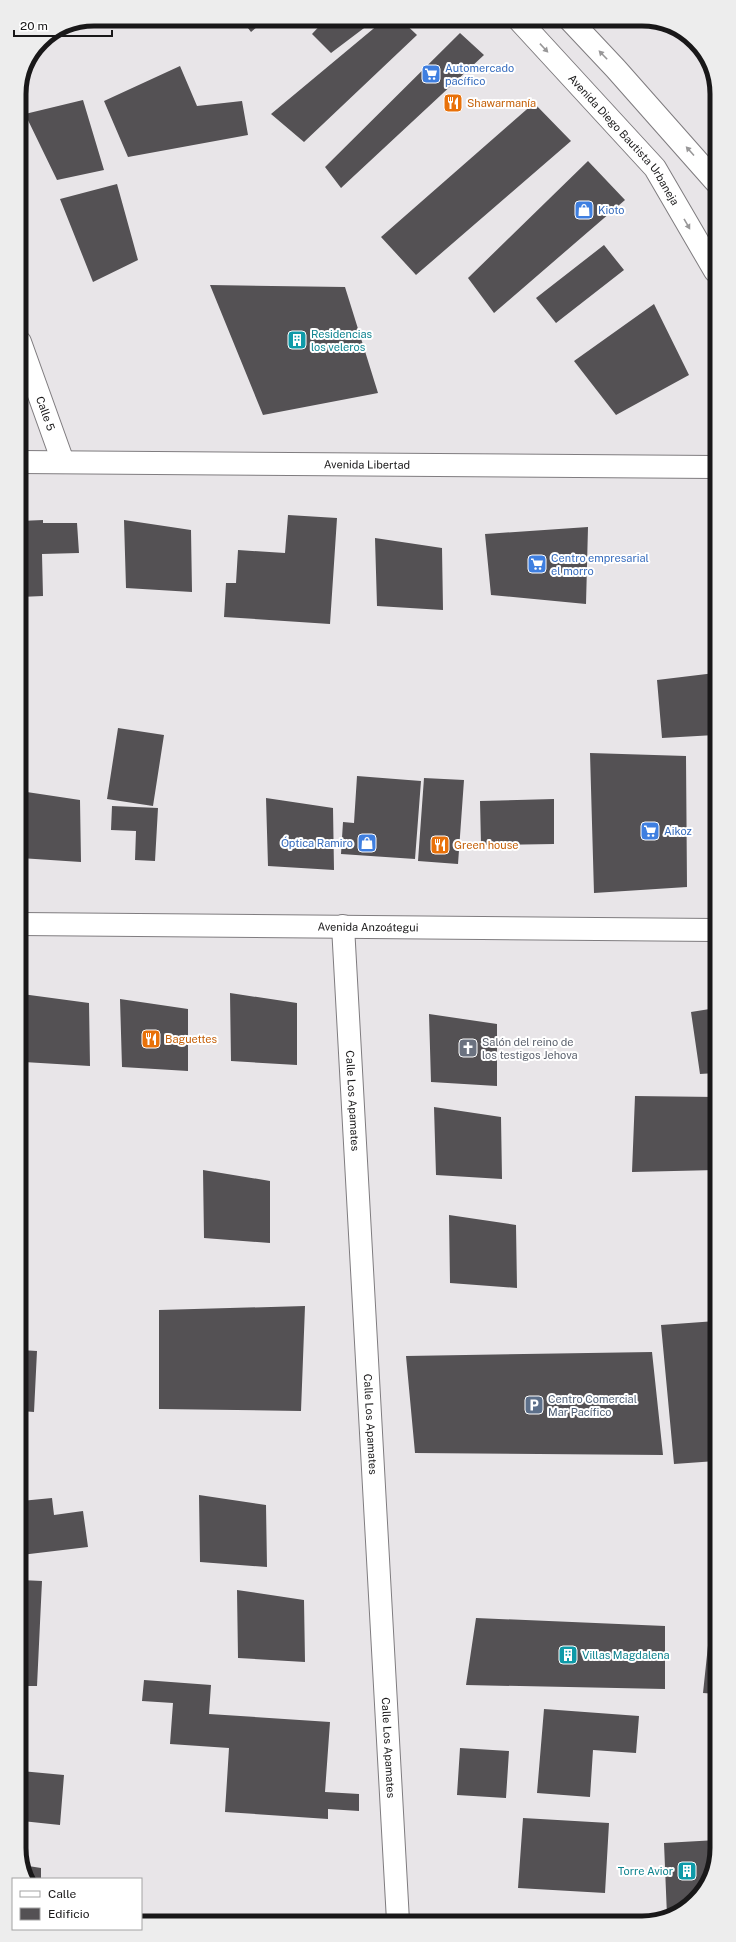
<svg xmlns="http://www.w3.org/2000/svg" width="736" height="1942" viewBox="0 0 736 1942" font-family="'Public Sans',sans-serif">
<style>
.building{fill:#545154}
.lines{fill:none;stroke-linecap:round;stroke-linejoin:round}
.minor-casing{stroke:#7f7c7f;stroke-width:24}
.minor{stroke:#fff;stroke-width:22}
.oneway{fill:#989798}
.labels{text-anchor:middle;stroke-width:4;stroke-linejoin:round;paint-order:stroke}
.shop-label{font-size:11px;fill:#366cbe;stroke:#fff;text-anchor:start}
.food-label{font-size:11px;fill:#c56008;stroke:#fff;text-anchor:start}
.street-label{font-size:11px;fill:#191819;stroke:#fff}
.culture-label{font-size:11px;fill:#0d838f;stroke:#fff;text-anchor:start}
.worship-label{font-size:11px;fill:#5b616d;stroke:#fff;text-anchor:start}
.service-label{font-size:11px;fill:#4e5e75;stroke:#fff;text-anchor:start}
.rim{fill:none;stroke:#191819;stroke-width:5}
</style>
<rect width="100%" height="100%" fill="#e8e5e8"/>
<!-- building -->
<path class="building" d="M96 19V20L54 33 66 25Z
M241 19H266L251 32Z
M326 19H376L331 53 312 34Z
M385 19H400L417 35 304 142 271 114Z
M460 33 484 55 341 188 325 167Z
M180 66 197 106 242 101 248 135 128 157 104 101Z
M83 100 104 170 57 180 25 114Z
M534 103 571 141 416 275 381 237Z
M588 161 625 200 494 313 468 278Z
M117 184 138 260 93 282 60 199Z
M604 245 624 270 556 323 536 298Z
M210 285 345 287 378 393 263 415Z
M654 304 689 375 616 415 574 361Z
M288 515 337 518 330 624 224 617 226 583H236L238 550 285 553Z
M43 520V523H77L79 553 42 554 43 596 20 597V521Z
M124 520 191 530 192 592 126 588Z
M588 527 586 604 491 595 485 534Z
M375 538 442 548 443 610 377 606Z
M715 673V735L662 738 657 680Z
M118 728 164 735 153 806 107 799Z
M590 753 686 756 687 887 594 893Z
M357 776 421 781 415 859 341 854 343 822 354 823Z
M424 778 464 780 458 864 418 861Z
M20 791 80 800 81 862 20 858Z
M266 798 333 808 334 870 268 866Z
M554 799V844L481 845 480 801Z
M112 806 158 808 155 861 135 860 136 831 111 830Z
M230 993 297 1003V1065L231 1061Z
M22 994 89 1003 90 1066 24 1062Z
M120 999 188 1009V1071L122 1067Z
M716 1008V1073L700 1074 691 1012Z
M429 1014 497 1024V1086L431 1082Z
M635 1096 716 1097V1170L632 1172Z
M434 1107 501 1117 502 1179 436 1175Z
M203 1170 270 1181V1243L204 1238Z
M449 1215 516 1225 517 1288 450 1283Z
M305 1306 301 1411 159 1409V1310Z
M716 1321V1461L674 1464 661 1325Z
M21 1350 37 1351 34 1412 21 1411Z
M652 1352 663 1455 415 1453 406 1356Z
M199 1495 266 1505 267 1567 200 1562Z
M52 1498 54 1515 83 1511 88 1547 21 1555V1501Z
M21 1580 42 1581 37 1686H21Z
M237 1590 304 1600 305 1662 238 1658Z
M476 1618 665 1626V1689L466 1685Z
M709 1636H717V1694L703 1693Z
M144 1680 211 1685 209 1714 330 1722 325 1792 359 1794V1811L328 1809V1819L225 1812 229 1748 170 1744 173 1703 142 1701Z
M544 1709 639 1716 636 1753 593 1750 590 1797 537 1793Z
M460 1748 509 1751 506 1798 457 1795Z
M21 1771 64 1775 60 1825 22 1821Z
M523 1818 609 1823 605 1893 518 1888Z
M717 1840V1848L702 1893 667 1916 664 1843Z
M22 1865 41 1868V1879H29Z"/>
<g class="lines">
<!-- minor casing -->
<g class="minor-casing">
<g id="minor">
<path id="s1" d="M518 19 655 168 715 271"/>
<path d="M569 19 616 69 715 181"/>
<path id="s2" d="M20 342 63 462"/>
<path id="s3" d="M20 462 715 467"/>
<path id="s4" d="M20 924 716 930"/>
<path id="s5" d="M343 926 398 1921"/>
</g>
</g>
<!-- minor -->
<use href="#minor" class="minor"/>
</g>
<!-- one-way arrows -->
<defs><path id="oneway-solid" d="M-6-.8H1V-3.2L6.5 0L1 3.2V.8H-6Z"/></defs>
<g class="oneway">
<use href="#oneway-solid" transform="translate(544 48) rotate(47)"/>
<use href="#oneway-solid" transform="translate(603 55) rotate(-134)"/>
<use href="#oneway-solid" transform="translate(690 151) rotate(-132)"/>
<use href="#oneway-solid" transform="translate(687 224) rotate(60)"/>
</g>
<!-- icons -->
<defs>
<g id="supermarket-square" transform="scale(1)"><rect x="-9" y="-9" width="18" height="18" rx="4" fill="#3f7fe0" stroke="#fff"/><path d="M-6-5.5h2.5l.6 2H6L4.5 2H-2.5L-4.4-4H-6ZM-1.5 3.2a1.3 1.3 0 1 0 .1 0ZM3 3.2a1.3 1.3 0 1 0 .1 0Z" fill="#fff"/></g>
<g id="restaurant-square" transform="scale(1)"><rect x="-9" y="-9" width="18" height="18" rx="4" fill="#e8710a" stroke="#fff"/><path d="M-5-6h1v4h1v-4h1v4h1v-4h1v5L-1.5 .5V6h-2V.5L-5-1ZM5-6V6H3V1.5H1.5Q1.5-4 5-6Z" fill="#fff"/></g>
<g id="shop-square" transform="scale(1)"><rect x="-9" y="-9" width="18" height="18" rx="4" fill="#3f7fe0" stroke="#fff"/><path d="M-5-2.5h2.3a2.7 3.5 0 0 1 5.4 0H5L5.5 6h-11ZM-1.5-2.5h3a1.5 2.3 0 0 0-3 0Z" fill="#fff"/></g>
<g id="building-square" transform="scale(1)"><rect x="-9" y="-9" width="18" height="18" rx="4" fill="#0f9aa8" stroke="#fff"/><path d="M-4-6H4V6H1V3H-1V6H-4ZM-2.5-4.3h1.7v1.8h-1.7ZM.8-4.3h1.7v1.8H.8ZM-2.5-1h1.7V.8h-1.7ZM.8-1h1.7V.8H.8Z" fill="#fff"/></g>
<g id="church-square" transform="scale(1)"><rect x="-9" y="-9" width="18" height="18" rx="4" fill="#6b7280" stroke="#fff"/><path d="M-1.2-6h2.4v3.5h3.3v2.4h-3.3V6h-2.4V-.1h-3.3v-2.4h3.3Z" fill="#fff"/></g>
<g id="parking-square" transform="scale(1)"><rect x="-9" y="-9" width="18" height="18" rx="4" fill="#5c6f8a" stroke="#fff"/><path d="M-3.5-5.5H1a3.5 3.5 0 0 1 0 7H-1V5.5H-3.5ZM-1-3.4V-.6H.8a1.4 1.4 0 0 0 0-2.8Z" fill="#fff"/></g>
</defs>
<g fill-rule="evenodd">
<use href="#supermarket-square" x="431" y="74"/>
<use href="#restaurant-square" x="453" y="103"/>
<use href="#shop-square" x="584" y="210"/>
<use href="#building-square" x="297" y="340"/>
<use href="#supermarket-square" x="537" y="564"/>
<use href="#supermarket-square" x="650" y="831"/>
<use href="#shop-square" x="367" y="843"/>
<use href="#restaurant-square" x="440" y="845"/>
<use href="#restaurant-square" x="151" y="1039"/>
<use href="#church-square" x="468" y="1048"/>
<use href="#parking-square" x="534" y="1405"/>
<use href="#building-square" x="568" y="1655"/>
<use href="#building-square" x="687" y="1871"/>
</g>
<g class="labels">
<!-- shop labels -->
<g class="shop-label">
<text x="445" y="72">Automercado<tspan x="445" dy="13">pacífico</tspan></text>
<text x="598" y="214">Kioto</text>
<text x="551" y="562">Centro empresarial<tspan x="551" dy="13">el morro</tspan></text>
<text x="664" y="835">Aikoz</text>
<text x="353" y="847" text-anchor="end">Óptica Ramiro</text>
</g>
<!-- food labels -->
<g class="food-label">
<text x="467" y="107">Shawarmanía</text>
<text x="454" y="849">Green house</text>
<text x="165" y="1043">Baguettes</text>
</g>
<!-- street labels -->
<g class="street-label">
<text dy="4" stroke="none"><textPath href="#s1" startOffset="161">Avenida Diego Bautista Urbaneja</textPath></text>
<text dy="4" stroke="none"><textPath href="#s2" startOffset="76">Calle 5</textPath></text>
<text dy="4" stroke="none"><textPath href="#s3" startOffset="347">Avenida Libertad</textPath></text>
<text dy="4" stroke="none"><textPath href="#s4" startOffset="348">Avenida Anzoátegui</textPath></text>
<text dy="4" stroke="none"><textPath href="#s5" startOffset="175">Calle Los Apamates</textPath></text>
<text dy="4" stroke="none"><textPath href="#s5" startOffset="499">Calle Los Apamates</textPath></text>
<text dy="4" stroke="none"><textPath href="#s5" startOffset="823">Calle Los Apamates</textPath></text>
</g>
<!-- culture labels -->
<g class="culture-label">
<text x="311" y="338">Residencias<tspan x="311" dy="13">los veleros</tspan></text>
<text x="582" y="1659">Villas Magdalena</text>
<text x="673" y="1875" text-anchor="end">Torre Avior</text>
</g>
<!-- worship labels -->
<g class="worship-label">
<text x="482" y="1046">Salón del reino de<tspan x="482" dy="13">los testigos Jehova</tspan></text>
</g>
<!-- service labels -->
<g class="service-label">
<text x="548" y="1403">Centro Comercial<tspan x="548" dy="13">Mar Pacífico</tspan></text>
</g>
</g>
<!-- crop -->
<path d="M0 0H736V1942H0ZM94 26H642A68 68 0 0 1 710 94V1848A68 68 0 0 1 642 1916H94A68 68 0 0 1 26 1848V94A68 68 0 0 1 94 26Z" fill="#ededed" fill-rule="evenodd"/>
<path class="rim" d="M94 26H642A68 68 0 0 1 710 94V1848A68 68 0 0 1 642 1916H94A68 68 0 0 1 26 1848V94A68 68 0 0 1 94 26Z"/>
<!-- legend -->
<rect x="12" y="1878" width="130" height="52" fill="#ffffff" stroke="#a3a3a3"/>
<rect x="20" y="1891" width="20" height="6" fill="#ffffff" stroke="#a3a3a3"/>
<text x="48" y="1898" font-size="12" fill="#191819">Calle</text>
<rect x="20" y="1908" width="20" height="12" fill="#545154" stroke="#a3a3a3"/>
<text x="48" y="1918" font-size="12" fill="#191819">Edificio</text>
<!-- scale -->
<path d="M14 30v6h98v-6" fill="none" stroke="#191819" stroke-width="2"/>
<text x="20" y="30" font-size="12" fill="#191819" stroke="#ffffff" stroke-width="3" paint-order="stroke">20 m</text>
</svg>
